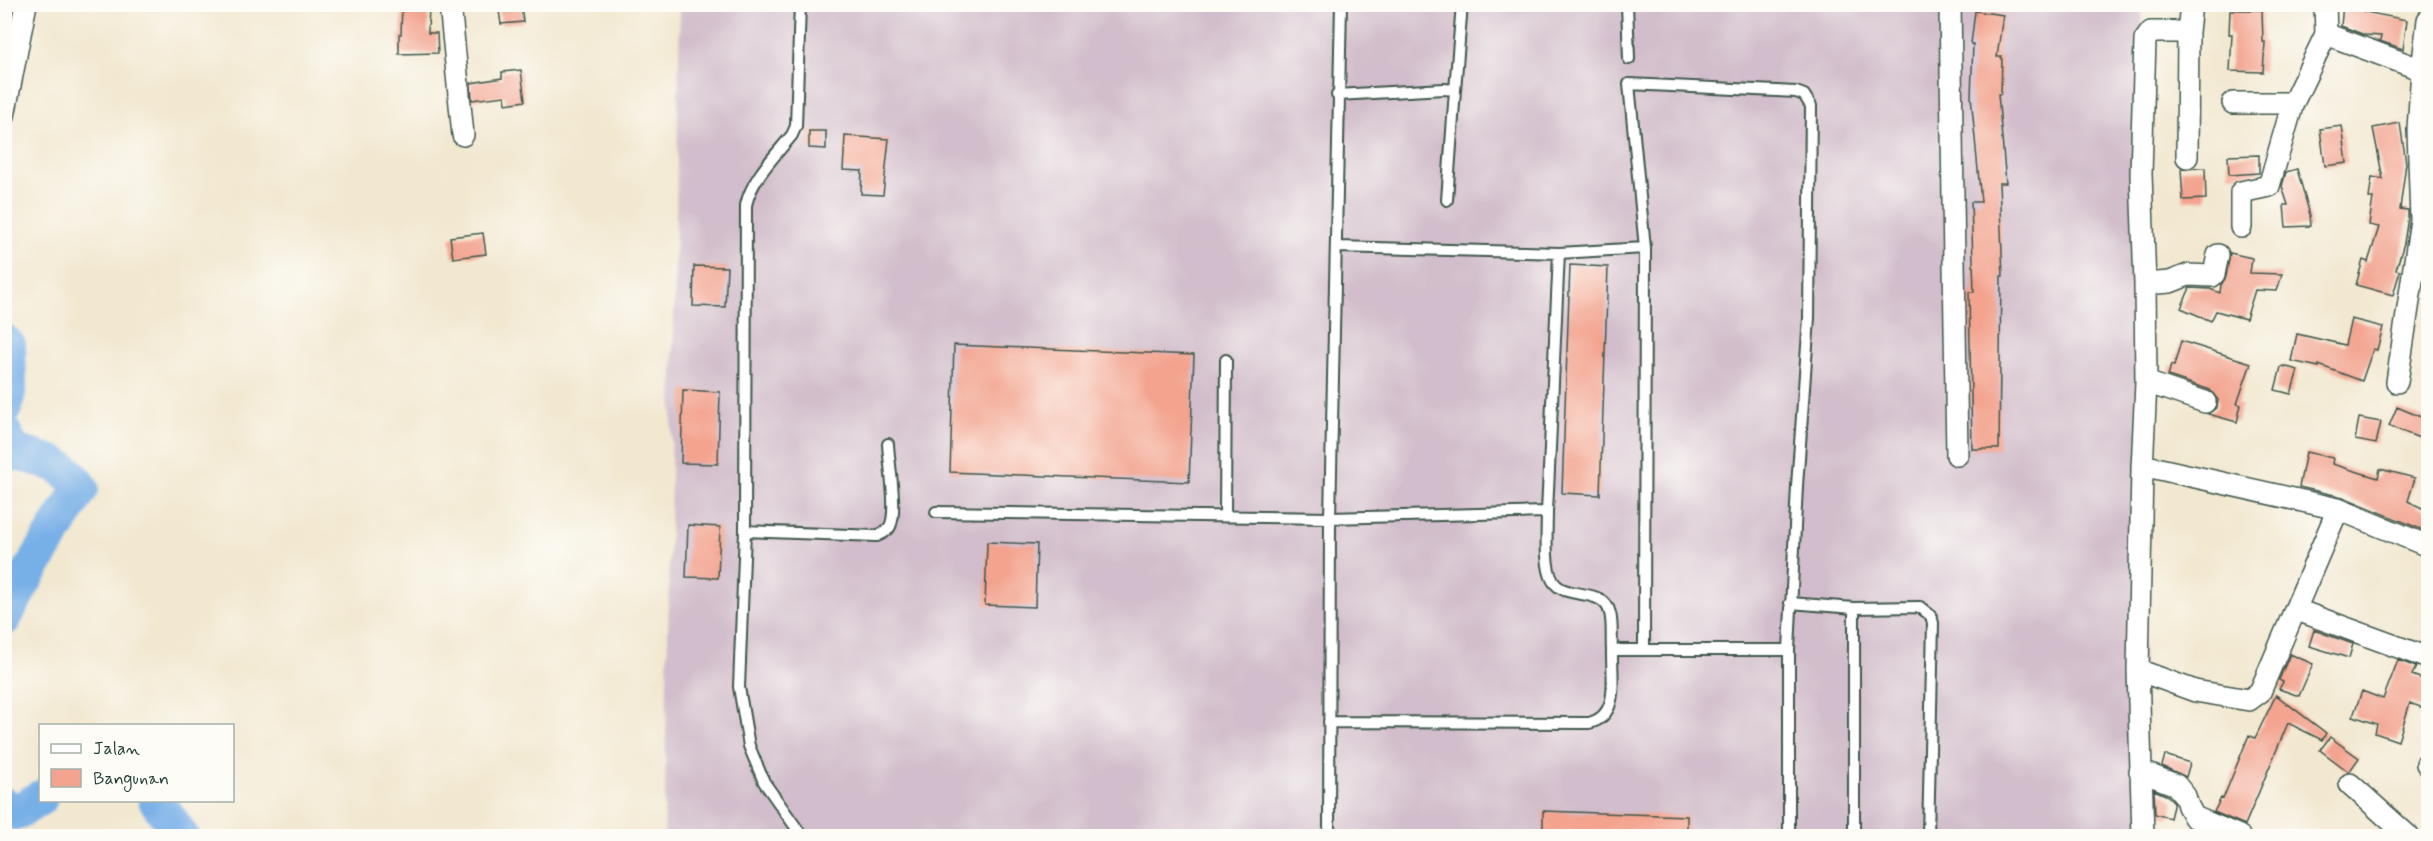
<svg xmlns="http://www.w3.org/2000/svg" width="2433" height="841" viewBox="0 0 2433 841" font-family="Mynerve,sans-serif">
<style>
.industrial{fill:#d1bdcb}
.lines{fill:none;stroke-linecap:round;stroke-linejoin:round}
.river{stroke:#77afe7;stroke-width:36}
.building{fill:#f3a38e}
.service-casing{stroke:#3f574b;stroke-width:14}
.minor-casing{stroke:#3f574b;stroke-width:24}
.service{stroke:#fff;stroke-width:10}
.minor{stroke:#fff;stroke-width:21}
</style>
<rect width="100%" height="100%" fill="#fdfcf7"/>
<filter id="ink" filterUnits="userSpaceOnUse"><feTurbulence type="fractalNoise" baseFrequency=".0167" numOctaves="2"/><feDisplacementMap in="SourceGraphic" scale="12" xChannelSelector="R" yChannelSelector="G"/><feConvolveMatrix kernelMatrix="1 2 1 2 8 2 1 2 1" color-interpolation-filters="sRGB"/></filter>
<filter id="wash" filterUnits="userSpaceOnUse"><feTurbulence type="fractalNoise" baseFrequency=".008" numOctaves="4" result="noise"/><feDisplacementMap in="SourceGraphic" scale="24" xChannelSelector="R" yChannelSelector="G"/><feGaussianBlur stdDeviation="1.35" result="paint"/><feColorMatrix in="noise" values="0 0 0 0 0 0 0 0 0 0 0 0 0 0 0 0 0 1.4 0 .05"/><feComposite in="paint" operator="in"/></filter>
<g filter="url(#wash)">
<rect width="100%" height="100%" fill="#f2e8d0"/>
<!-- industrial -->
<path class="industrial" d="M680 5H2142L2143 836H664Z"/>
<g class="lines">
<!-- river -->
<path class="river" d="M4 342 8 346 9 388 4 408
M4 433 13 452C41 459 65 462 81 488L20 588 4 618
M156 800 181 836
M4 805 16 813 40 798"/>
</g>
<g id="blocks">
<!-- building -->
<path class="building" d="M402 4H429L428 33H437L438 53 399 54V34H401Z
M498 4H521L523 22 501 24Z
M2343 4H2366L2365 12 2407 20 2403 49 2380 41 2381 36 2365 35 2341 26Z
M2230 10H2262L2263 42H2265L2263 72 2230 71 2232 34H2229Z
M1975 11 2003 15 1997 57H2002L2001 94H1998L2006 183H1999L2003 276H2001L1999 449H1972L1969 292H1974L1971 202H1981L1971 96 1973 44H1971Z
M521 70 525 101 506 104 505 96 472 100 471 83 502 78V72Z
M2400 123 2406 163 2400 209 2408 210V217L2404 243 2396 270 2400 271 2393 295 2356 285 2363 260 2368 262 2379 227 2369 225 2373 198H2369L2372 177 2383 179 2373 128Z
M2342 126 2347 163 2325 166 2320 129Z
M809 131H826V149L809 148Z
M845 136 889 139 883 195 861 194 862 171 843 170Z
M2259 155V173L2229 175 2228 156Z
M2205 168 2206 199 2183 200 2181 169Z
M2297 169 2310 215 2311 226 2286 227 2284 205H2288L2282 186 2286 172Z
M483 233 486 254 453 258 450 237Z
M2230 253 2252 258 2250 273 2282 274 2277 291 2255 290 2246 319 2216 311 2211 321 2181 308 2190 288 2210 289 2220 293 2221 285 2226 277Z
M1570 265 1608 267 1600 495 1562 493Z
M694 266 727 267 725 307 693 306Z
M2351 319 2383 327 2377 350 2373 349 2362 381 2319 365V367L2291 361 2297 334 2345 345Z
M2181 341 2251 363 2237 404 2241 405 2237 422 2208 414 2217 407 2218 400 2210 390 2168 376 2171 365 2174 366Z
M954 345 1194 355 1189 482 950 472Z
M2283 366 2298 370 2291 394 2275 390 2281 367Z
M683 390 720 392 718 464 681 463Z
M2397 407 2428 420 2422 439 2389 426Z
M2359 418 2381 422 2376 444 2355 440Z
M2306 452 2333 458 2332 464 2378 478 2380 469 2415 478 2408 501 2428 511V532L2343 497 2299 487Z
M688 525 720 527 718 578 686 577Z
M987 542 1037 544 1035 607 985 605Z
M2314 630 2353 644 2349 658 2309 646Z
M2290 654 2313 664 2299 696 2279 689 2283 682 2279 680Z
M2398 660 2416 667 2412 675 2428 681V710L2410 703 2398 741 2375 733 2377 724 2353 716 2362 691 2383 699Z
M2276 695 2326 733 2322 740 2288 723 2245 825 2214 812 2221 798 2223 799 2249 735 2255 738Z
M2330 737 2359 758 2349 772 2320 750Z
M2165 755 2190 763 2186 777 2162 766Z
M2154 790 2168 796 2174 802 2170 818 2155 814Z
M1543 811 1687 816V837H1543Z"/>
</g>
</g>
<g filter="url(#ink)">
<use href="#blocks" fill-opacity="0" stroke="#3f574b" stroke-width="1.5"/>
<g class="lines">
<!-- service casing -->
<g class="service-casing">
<path id="service" d="M800 4 796 126 792 135C775 156 752 178 746 205L745 531 739 687 749 746 764 782 802 836
M1627 4 1629 59
M1455 90 1462 4
M1337 95 1444 89 1455 90 1447 200
M1559 253 1645 248
M936 512 1330 518 1547 512 1559 253 1337 247
M1547 512C1547 530 1544 567 1553 581 1565 601 1604 586 1610 613 1613 624 1611 639 1612 650
M1225 516 1226 360
M745 531 877 536C883 533 889 531 891 524 897 507 889 464 888 444
M1790 603 1854 608 1920 607 1931 616 1933 623 1928 836
M1854 608V836
M1644 650 1645 248 1629 84 1796 92 1804 95 1811 106 1809 318 1797 486 1789 650V836
M1329 722 1589 723C1621 716 1611 676 1612 650H1789
M1329 836 1330 518 1341 4"/>
</g>
<!-- minor casing -->
<g class="minor-casing">
<path id="minor" d="M450 4 463 135
M1950 4 1957 455
M2326 34 2422 70 2418 129 2421 220 2397 382
M2422 70 2428 20
M2233 103H2293
M4 116 26 4
M2187 157 2188 32
M2241 227V192L2269 186 2293 103 2326 34 2325 4
M2145 284 2170 282 2188 275 2212 276 2214 274 2218 255
M2146 382 2205 402
M2338 509 2428 546
M2297 610 2428 658
M2138 670 2195 691 2249 700 2260 692 2338 509 2142 465
M2427 764 2428 765
M2140 771 2176 785 2185 796 2188 806 2194 817 2239 836
M2350 784 2408 836
M2143 836 2138 670 2142 470 2146 382 2145 284 2141 174 2145 40 2151 32H2188L2191 4"/>
</g>
<!-- service -->
<use href="#service" class="service"/>
<!-- minor -->
<use href="#minor" class="minor"/>
</g>
</g>
<!-- margin -->
<rect width="2433" height="841" fill="none" stroke="#fdfcf7" stroke-width="24"/>
<!-- legend -->
<rect x="39" y="724" width="195" height="78" fill="#fdfcf7" stroke="#a4b0a9" stroke-width="1.5"/>
<rect x="51" y="744" width="30" height="9" fill="#ffffff" stroke="#a4b0a9" stroke-width="1.5"/>
<text x="93" y="754" font-size="18" fill="#1f3d34">Jalan</text>
<rect x="51" y="769" width="30" height="18" fill="#f3a38e" stroke="#a4b0a9" stroke-width="1.5"/>
<text x="93" y="784" font-size="18" fill="#1f3d34">Bangunan</text>
</svg>
